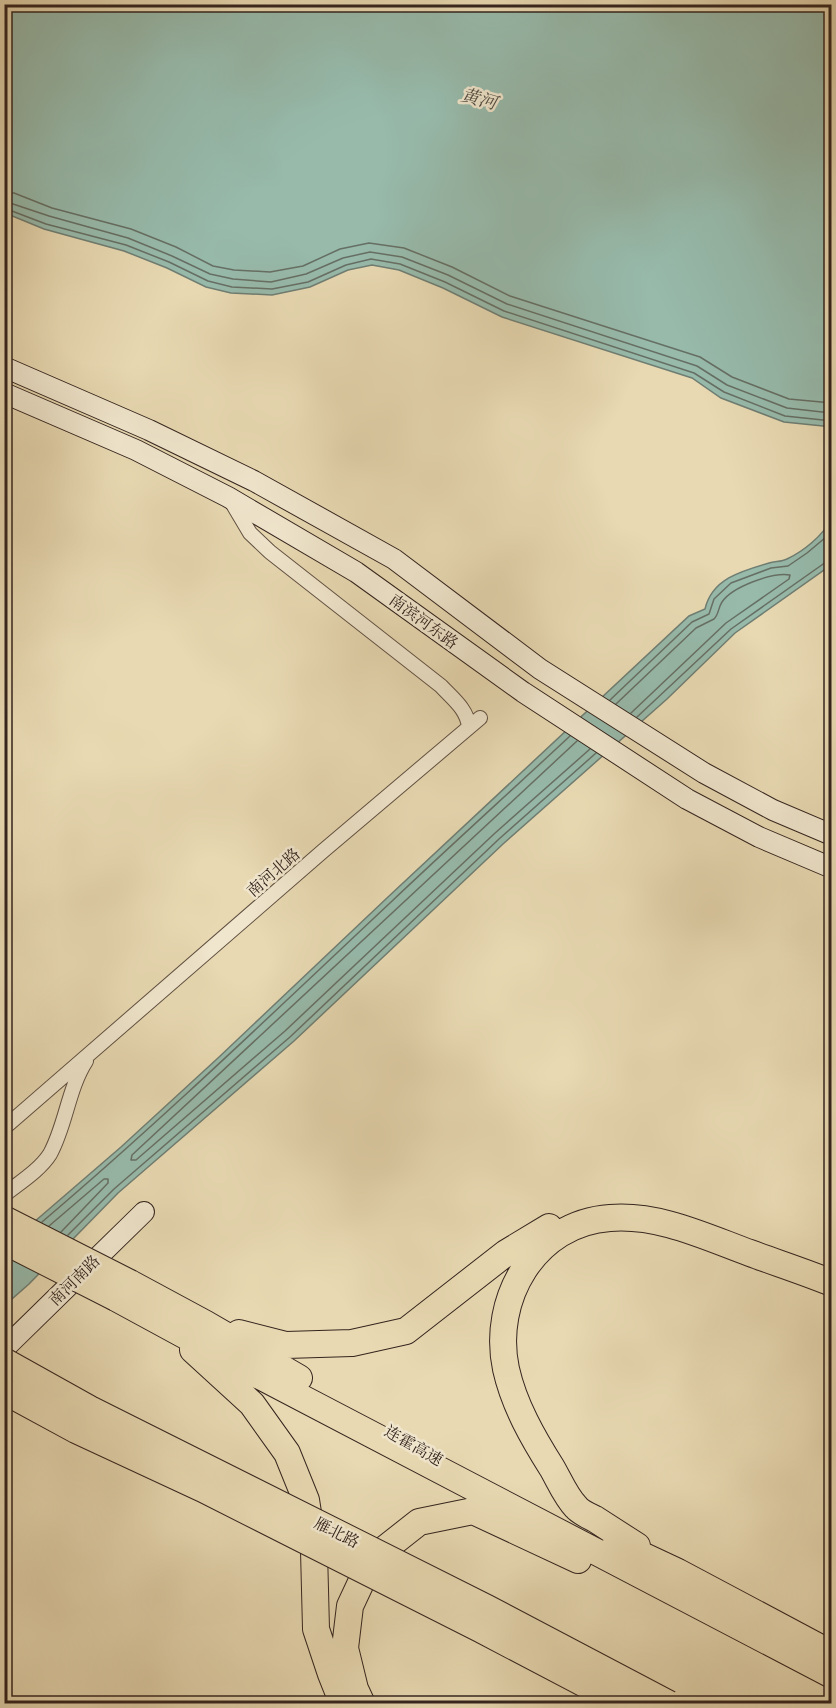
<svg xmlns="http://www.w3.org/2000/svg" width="836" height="1708" viewBox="0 0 836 1708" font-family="Vollkorn,'Noto Serif SC',serif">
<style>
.water{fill:#97baab;stroke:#6f7e73;stroke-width:1.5}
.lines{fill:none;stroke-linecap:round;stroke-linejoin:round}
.shore{stroke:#666f64;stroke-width:1.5}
.street-casing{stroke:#615143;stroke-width:16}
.secondary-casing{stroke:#34241e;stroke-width:22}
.highway-casing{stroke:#34241e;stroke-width:28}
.street{stroke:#f0e6cd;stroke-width:14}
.secondary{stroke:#f0e6cd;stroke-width:20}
.highway{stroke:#e8d9b2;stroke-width:26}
.highway-bridge-casing{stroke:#34241e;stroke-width:28;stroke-linecap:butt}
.highway-bridge{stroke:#e8d9b2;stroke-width:26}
.labels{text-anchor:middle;stroke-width:5;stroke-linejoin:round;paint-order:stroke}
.street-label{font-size:16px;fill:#34241e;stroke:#f0e6cd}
.water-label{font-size:18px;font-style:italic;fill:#4d4a41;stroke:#f0e6cd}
</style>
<rect width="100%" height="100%" fill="#e8d9b2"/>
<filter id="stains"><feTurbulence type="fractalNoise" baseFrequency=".00333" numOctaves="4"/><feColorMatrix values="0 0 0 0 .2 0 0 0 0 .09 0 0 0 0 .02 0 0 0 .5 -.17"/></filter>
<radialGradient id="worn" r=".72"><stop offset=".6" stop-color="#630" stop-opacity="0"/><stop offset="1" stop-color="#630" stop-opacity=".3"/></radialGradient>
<!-- water -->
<path class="water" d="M4 5H831V425L823 426 784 422 721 398 692 378 502 317 443 288 399 270 372 265 348 270 310 287 272 295 231 293 206 287 167 268 124 251 44 229 5 213Z
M831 520V565L735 633 667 699 503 844 294 1041 118 1193 29 1284 5 1305V1247L121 1147 218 1058 388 897 689 616 705 609C712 579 741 571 769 563 775 561 781 562 787 559 804 551 822 536 831 520Z"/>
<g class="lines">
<!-- shore -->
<path class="shore" d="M4 192 14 193 52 208 131 229 176 247 213 266 234 270 270 272 303 266 340 249 369 243 404 248 452 267 510 296 700 357 732 377 789 399 832 403
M4 201 49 216 128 238 172 256 210 274 233 279 271 282 306 274 343 258 370 252 402 257 448 275 507 304 697 366 727 385 787 408 822 412H832
M4 208 46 224 126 245 169 262 208 281 232 287 272 289 308 282 346 265 371 259 400 264 445 282 504 311 694 373 724 392 785 416 823 420 832 419
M610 700 692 622 709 614 714 599 731 583 771 568 788 566 807 553 832 532
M616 704 696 628 714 619C719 614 718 608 722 602 732 587 772 572 790 575L789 579 726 623 631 713
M637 717 731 629 826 562 832 561
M577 741 132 1155 131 1160H136L285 1031 494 834 590 749
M42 1222C162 1120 275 1011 390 903 449 847 510 792 570 736
M49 1226 104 1179H108V1183L61 1232
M68 1235 114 1189 290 1037 499 839 596 753"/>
<!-- street casing -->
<g class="street-casing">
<path id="street" d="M231 501 250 533 270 552 441 686C453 699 467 709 469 727
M4 1128 323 851 480 718
M4 1195C19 1183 40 1170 50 1154 66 1125 68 1089 86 1061"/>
</g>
<!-- secondary casing -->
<g class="secondary-casing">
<path id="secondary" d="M4 367 149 430 254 481 394 559 540 669 704 773 773 810 832 835
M4 393 136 450 228 497 356 572 523 692 687 799 759 837 832 868
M4 1349 144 1212"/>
</g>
<!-- highway casing -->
<g class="highway-casing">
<path id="highway" d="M130 1283 206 1324 299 1378
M116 1298 256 1374 832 1675
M239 1333 286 1345 352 1343 406 1331 506 1253 549 1227
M193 1350 252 1404 287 1453 306 1500 314 1551 316 1629 331 1674 343 1704
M616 1543 678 1572 832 1654
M637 1546C623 1537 609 1528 595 1519 589 1516 580 1512 576 1507 566 1497 559 1480 552 1468 533 1438 514 1405 506 1369 491 1299 535 1223 610 1218 659 1214 706 1237 750 1253 777 1263 805 1272 832 1283
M362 1704 355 1689 345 1648 350 1606 372 1559 419 1522 473 1511 578 1560"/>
</g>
<!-- street -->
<use href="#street" class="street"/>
<!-- secondary -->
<use href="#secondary" class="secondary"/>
<!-- highway -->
<use href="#highway" class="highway"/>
<!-- highway-bridge casing -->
<g class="highway-bridge-casing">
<path id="highway-bridge" d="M4 1219 130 1283
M4 1241 116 1298
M4 1361 90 1409 487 1608 669 1704
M4 1391 76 1430 203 1489 480 1629 623 1704"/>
</g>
<!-- highway-bridge -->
<use href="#highway-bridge" class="highway-bridge"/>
</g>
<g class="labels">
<!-- street labels -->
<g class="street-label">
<text transform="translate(424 621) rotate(36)" y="6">南滨河东路</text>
<text transform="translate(273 872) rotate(-41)" y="6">南河北路</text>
<text transform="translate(74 1280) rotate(-45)" y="6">南河南路</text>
<text transform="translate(414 1445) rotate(30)" y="6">连霍高速</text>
<text transform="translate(337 1532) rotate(27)" y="6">雁北路</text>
</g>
<!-- water labels -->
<g class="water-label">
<text transform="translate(479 99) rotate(15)" y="6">黄河</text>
</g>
</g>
<!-- margin -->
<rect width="836" height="1708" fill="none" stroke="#e8d9b2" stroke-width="24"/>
<rect x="6" y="6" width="824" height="1696" fill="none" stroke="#34241e" stroke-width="3"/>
<rect x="12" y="12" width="812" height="1684" fill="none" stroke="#34241e" stroke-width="1.5"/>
<rect width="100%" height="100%" filter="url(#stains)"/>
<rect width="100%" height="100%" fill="url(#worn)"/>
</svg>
